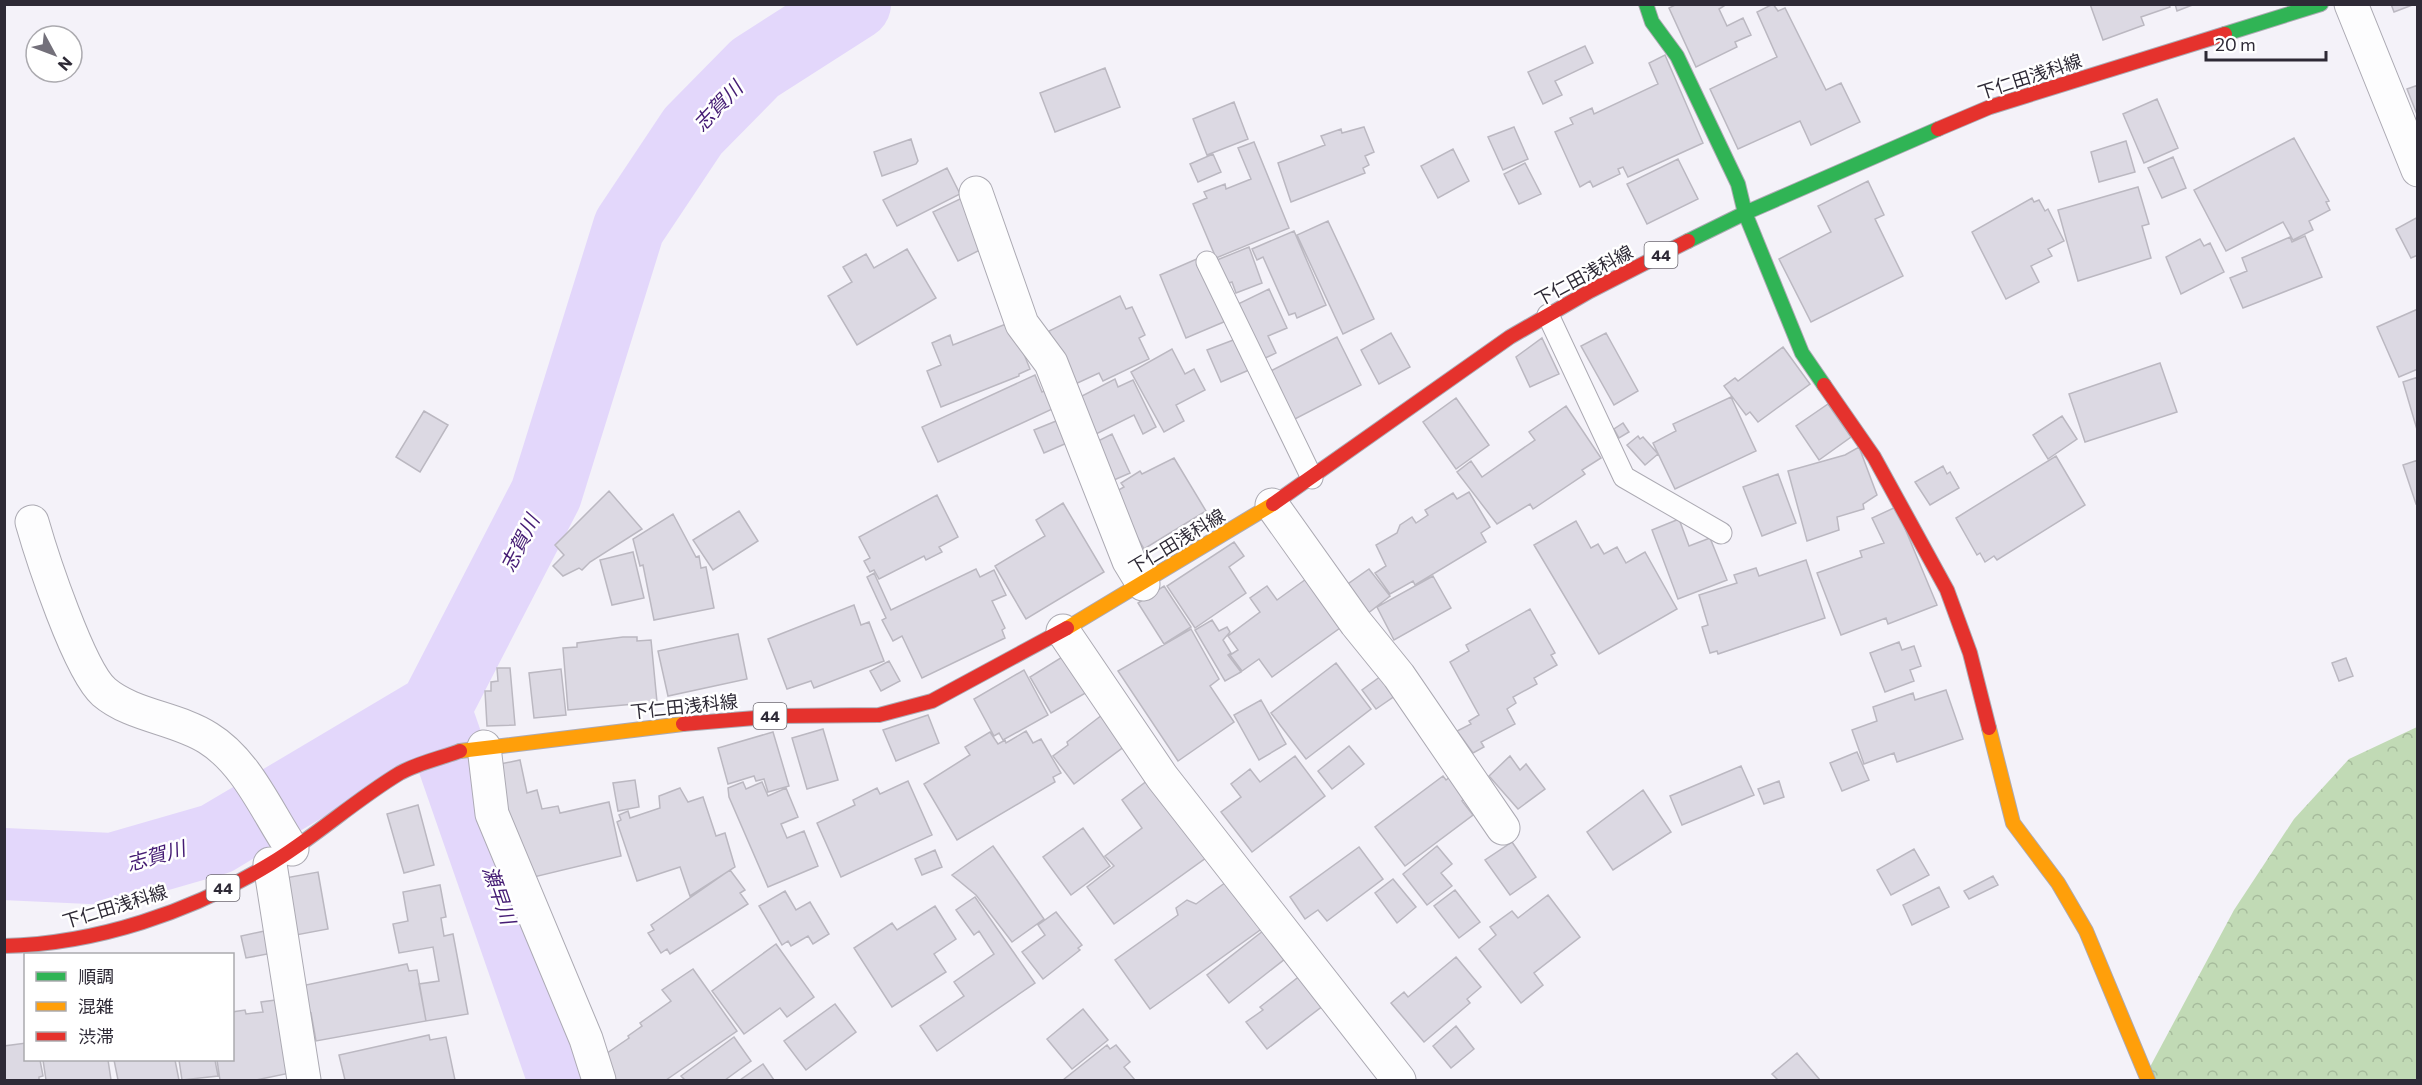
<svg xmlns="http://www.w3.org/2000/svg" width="2422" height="1085" viewBox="0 0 2422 1085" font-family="Commissioner,'Noto Sans JP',sans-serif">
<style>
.forest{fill:url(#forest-crowns)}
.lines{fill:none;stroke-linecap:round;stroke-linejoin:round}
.river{stroke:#e3d7fb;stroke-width:72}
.building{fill:#dcd9e3;stroke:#bbb8c1;stroke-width:1.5}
.lane-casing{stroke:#acaab3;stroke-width:23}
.street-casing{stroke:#acaab3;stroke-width:35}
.fast-casing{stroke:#acaab3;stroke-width:16}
.slow-casing{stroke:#acaab3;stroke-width:16}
.jam-casing{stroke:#acaab3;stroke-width:16}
.lane{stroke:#fdfdfe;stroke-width:21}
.street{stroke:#fdfdfe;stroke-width:33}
.fast{stroke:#30b455;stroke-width:14}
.slow{stroke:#ff9f0a;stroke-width:14}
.jam{stroke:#e5322d;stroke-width:14}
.labels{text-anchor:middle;stroke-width:5;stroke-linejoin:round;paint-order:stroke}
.shield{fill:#fff;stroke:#6d6a72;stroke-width:1.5}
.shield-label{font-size:16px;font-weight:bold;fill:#2e2a36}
.street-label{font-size:18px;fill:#2e2a36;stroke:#fff}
.water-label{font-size:20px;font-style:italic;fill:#451c74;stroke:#fff}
</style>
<defs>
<pattern id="forest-crowns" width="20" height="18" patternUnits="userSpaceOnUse" patternTransform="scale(1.5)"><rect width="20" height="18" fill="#c1dab5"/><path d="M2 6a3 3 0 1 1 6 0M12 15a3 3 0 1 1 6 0" fill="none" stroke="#a6bb9c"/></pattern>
</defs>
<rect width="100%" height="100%" fill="#f4f2f9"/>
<!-- forest -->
<path class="forest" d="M2417 727V1080H2143L2234 910 2294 819 2349 759Z"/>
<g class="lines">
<!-- river -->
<path class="river" d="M435 709 564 1080
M4 864 112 869 216 839 435 709 546 494 629 227 693 131 755 68 855 4"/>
</g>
<!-- building -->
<path class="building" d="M1677 4H1727L1719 9 1727 26 1743 18 1751 35 1735 42 1737 47 1696 67 1669 8Z
M1773 4 1778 11 1785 8 1826 90 1841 83 1860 122 1811 145 1800 121 1738 149 1710 89 1777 57 1757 12Z
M2090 4H2169L2170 7 2141 17 2144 25 2103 40Z
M2175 4H2195L2177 11Z
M2391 4H2415L2394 12Z
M1585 46 1593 63 1555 81 1562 95 1543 104 1528 72Z
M1665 55 1703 143 1628 177 1623 167 1618 169 1620 174 1593 187 1590 181 1580 187 1555 132 1573 124 1570 118 1592 108 1594 114 1658 84 1649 63Z
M1105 68 1120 107 1055 132 1040 93Z
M2418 85V117L2407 89Z
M2157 99 2178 148 2144 163 2123 114Z
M1234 102 1248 139 1207 155 1193 119Z
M1364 127 1374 152 1365 156 1369 165 1363 168 1365 173 1291 202 1278 163 1325 145 1321 136 1341 129 1342 133Z
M1514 127 1528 159 1503 170 1488 137Z
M2294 138 2329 201 2326 202 2330 210 2309 221 2313 230 2293 240 2283 222 2226 251 2194 190Z
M911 139 918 161 916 164 882 176 874 152Z
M2126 141 2135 172 2099 182 2091 152Z
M1254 142 1289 228 1216 258 1193 204 1207 198 1204 192 1225 184 1226 189 1251 179 1238 148Z
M1453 149 1469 181 1438 198 1421 166Z
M1213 154 1221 172 1198 182 1190 164Z
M2173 157 2186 188 2162 198 2148 168Z
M1678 159 1698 199 1647 224 1627 184Z
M1525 163 1541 194 1519 204 1504 174Z
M947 168 960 194 897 226 883 200Z
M1868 181 1884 215 1875 219 1903 276 1811 322 1779 259 1831 232 1818 206Z
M2138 187 2149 224 2142 226 2151 258 2078 281 2058 210Z
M962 198 984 248 958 261 933 212Z
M2032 198 2034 202 2039 200 2045 211 2048 209 2064 241 2048 249 2052 256 2031 266 2039 282 2006 299 1972 232Z
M2418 217V255L2411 258 2396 229Z
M1328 221 1374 319 1343 334 1297 235Z
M1294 231 1326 305 1297 318 1295 313 1289 315 1263 257 1257 260 1252 249Z
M2305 236 2322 277 2243 308 2230 278 2247 271 2242 258 2290 237 2292 242Z
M2200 239 2204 246 2210 243 2224 272 2181 294 2166 257Z
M1249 247 1262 283 1236 293 1232 282 1226 284 1217 260Z
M907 249 936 298 857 345 828 296 852 282 843 267 866 254 874 268Z
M1199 258 1226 321 1186 338 1160 275Z
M1269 289 1287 328 1268 336 1276 353 1261 360 1238 304Z
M1120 296 1126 309 1132 307 1145 335 1139 338 1149 359 1103 381 1099 373 1071 386 1049 331Z
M2418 309V369L2399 377 2377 327Z
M1011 322 1030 369 1019 374V376L941 407 927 371 941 365 932 343 950 335 953 345Z
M1391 333 1410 367 1379 384 1361 350Z
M1606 333 1638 391 1614 405 1581 346Z
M1337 337 1361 385 1291 421 1267 373Z
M1542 338 1559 374 1530 387 1516 357Z
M1236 339 1249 370 1221 382 1207 350Z
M1783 347 1810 384 1758 422 1750 412 1746 415 1724 386 1735 378 1738 381Z
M1172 349 1185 374 1194 369 1205 390 1176 405 1184 421 1164 432 1131 372Z
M2160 363 2177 412 2085 442 2069 394Z
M1035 375 1042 392 1053 387 1061 405 938 462 922 427Z
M2418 377V433L2403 382Z
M1115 379 1118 387 1133 380 1156 427 1143 434 1134 415 1094 435 1076 399Z
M1731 397 1756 451 1675 489 1653 443 1676 431 1673 424Z
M1456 398 1489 445 1456 469 1423 422Z
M1828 404 1851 437 1819 460 1796 426Z
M1566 406 1601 458 1582 470 1585 474 1533 509 1530 504 1497 524 1457 472 1471 461 1482 477 1535 440 1529 432Z
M424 411 448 425 420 472 396 457Z
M2062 416 2077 439 2048 459 2033 435Z
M1066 417 1076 439 1044 453 1034 430Z
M1623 423 1629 432 1619 438 1614 429Z
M1112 434 1130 473 1114 480 1096 442Z
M1638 436 1640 439 1643 437 1658 454 1645 465 1627 445Z
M1859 447 1877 495 1863 504 1864 509 1837 517 1839 530 1807 541 1788 471 1845 455Z
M2056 456 2085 505 1997 560 1994 556 1985 562 1980 553 1977 555 1956 518Z
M1174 458 1206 511 1144 549 1124 515 1115 492 1124 487 1121 483 1140 471 1142 474Z
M2418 460V503L2416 504 2403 465Z
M1943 466 1947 474 1950 472 1959 488 1930 505 1915 482Z
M1778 474 1796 523 1762 536 1743 487Z
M609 491 642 529 590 562 582 570 579 568 563 576 553 566 564 555 555 545Z
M1469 492 1490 527 1481 533 1486 542 1415 585 1413 581 1390 594 1375 573 1386 566 1376 545 1397 533 1400 525 1412 517 1416 523 1428 515 1425 510 1453 493 1457 499Z
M937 495 958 537 939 547 942 552 926 560 924 556 879 579 874 570 870 572 864 561 870 558 859 537Z
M1063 503 1104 572 1026 619 995 566 1045 536 1036 520Z
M1896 507 1937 605 1888 624 1886 618 1841 635 1817 573 1862 557 1860 551 1884 543 1872 518Z
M739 511 758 541 713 570 693 540Z
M673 514 696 557 699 556 701 568 706 567 714 608 654 620 643 565 640 566 633 539Z
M1679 519 1689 546 1710 538 1727 580 1678 599 1652 530Z
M1576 521 1591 548 1598 544 1604 554 1617 547 1626 563 1645 552 1677 609 1599 654 1534 545Z
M1234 542 1244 556 1229 567 1246 593 1195 628 1167 586Z
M633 552 644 598 612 605 600 560Z
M1806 560 1825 618 1718 654 1717 651 1710 653 1702 627 1708 625 1699 595 1737 583 1734 575 1756 568 1759 576Z
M976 569 980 577 994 570 1006 595 992 601 1005 628 1002 630 1005 638 922 678 902 636 893 641 882 620 886 618 867 577 874 573 891 610Z
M1369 569 1390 596 1367 614 1345 586Z
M1313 574 1340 628 1272 677 1259 659 1242 671 1230 655 1238 650 1228 636 1260 612 1250 598 1267 586 1277 600Z
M1433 576 1451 608 1394 640 1377 607Z
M1164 586 1191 627 1164 644 1138 603Z
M854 605 861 625 869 622 884 661 814 688 811 681 787 689 768 639Z
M1530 609 1555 653 1551 655 1557 665 1534 678 1537 684 1513 697 1516 703 1507 709 1515 724 1481 742 1484 747 1473 753 1457 731 1471 724 1469 721 1479 715 1450 662 1469 651 1466 645Z
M1212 620 1219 631 1227 627 1230 632 1223 640 1231 653 1228 655 1241 672 1225 681 1195 630Z
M1191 629 1219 679 1210 686 1234 722 1178 761 1118 671Z
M738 634 747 679 668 696 658 651Z
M623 637H637V641L651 640 657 702 568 710 563 648 577 647V643Z
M1899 642 1902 650 1914 646 1921 666 1910 670 1914 681 1885 692 1870 653Z
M1067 654 1089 691 1051 713 1030 677Z
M2346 658 2353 676 2339 681 2332 663Z
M889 661 900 681 881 691 870 671Z
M1336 663 1371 709 1306 759 1271 713Z
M497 668H510L515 725 487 726 485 691H491V682L498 681Z
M561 669 566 715 534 718 529 673Z
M1024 670 1048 715 1003 740 999 733 994 736 974 699Z
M1388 671 1402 691 1376 709 1362 690Z
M1946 690 1963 739 1897 762 1894 753 1864 764 1852 730 1877 721 1873 707 1913 693 1915 700Z
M1261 700 1286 744 1259 760 1234 715Z
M928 715 939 743 896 761 883 730Z
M1102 715 1125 746 1074 784 1053 756 1068 745 1067 742Z
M823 729 838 780 807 789 792 738Z
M1026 731 1033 743 1041 739 1061 773 1053 777 1055 782 957 840 924 784 970 755 965 747 990 732 998 744 1005 740 1006 743Z
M773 732 789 786 768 792 764 779 756 781 754 776 728 784 718 748Z
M1349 746 1364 764 1332 789 1318 771Z
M1857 752 1869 780 1842 791 1830 763Z
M1295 756 1325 796 1252 852 1221 812 1241 797 1231 784 1250 769 1260 782Z
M1510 756 1520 770 1526 764 1545 789 1518 809 1489 776Z
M520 760 527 793 537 790 542 809 558 806 560 813 609 802 621 856 534 877 512 837 495 765Z
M1741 766 1754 795 1682 825 1670 796Z
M1459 770 1475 791 1462 801 1473 815 1405 866 1375 827 1443 776 1446 780Z
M1152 777 1210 855 1114 924 1087 887 1114 866 1105 856 1142 828 1122 800Z
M635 780 639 807 618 811 613 783Z
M908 781 932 835 841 877 817 823 855 805 853 800 877 788 880 794Z
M1779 781 1784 797 1764 804 1758 789Z
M743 782 746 789 762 782 768 796 786 788 798 817 781 824 787 838 804 831 818 866 768 887 729 797 728 788Z
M680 788 688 802 703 797 716 836 725 833 735 867 690 896 680 867 637 881 617 822 621 820 619 815 628 811 630 818 660 808 659 796Z
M1643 790 1671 832 1613 870 1587 832Z
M418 805 434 865 404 873 387 814Z
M1083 828 1110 866 1071 895 1043 857Z
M1512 842 1536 877 1510 895 1485 860Z
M993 846 1044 919 1012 942 976 895 952 875Z
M1437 846 1452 864 1441 873 1452 886 1427 905 1403 874Z
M1359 847 1383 879 1327 921 1318 910 1305 919 1290 897Z
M1914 849 1929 875 1891 895 1877 870Z
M935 850 942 867 922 875 915 859Z
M730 870 745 890 740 893 748 904 670 954 667 949 661 953 648 933 654 930 651 925Z
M318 872 328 929 296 935 285 878Z
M1993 876 1998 885 1969 899 1964 891Z
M1233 877 1267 925 1150 1009 1115 960 1178 915 1176 908 1187 900 1196 904Z
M1393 879 1416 907 1397 923 1375 893Z
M440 885 446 917 441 918 444 936 453 934 468 1014 426 1021 419 984 439 981 433 947 399 953 393 924 408 921 403 892Z
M1939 887 1949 907 1912 925 1903 905Z
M1455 890 1480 922 1459 938 1434 906Z
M785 891 796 910 810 902 829 934 813 944 808 936 791 946 788 941 782 945 759 906Z
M1548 895 1580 937 1534 973 1543 985 1521 1003 1479 949 1496 935 1490 927 1512 911 1518 918Z
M975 897 1035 983 937 1051 920 1026 964 996 954 982 994 954 979 931 974 935 956 910Z
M935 906 956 939 934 954 946 972 892 1007 854 948 892 923 897 930Z
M1056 912 1082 945 1078 948 1080 950 1043 979 1022 952 1045 935 1038 925Z
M1268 927 1290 955 1229 1003 1207 975Z
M274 929 278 952 246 958 241 936Z
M776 944 814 997 787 1017 780 1008 744 1034 712 991Z
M1456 957 1481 987 1467 999 1470 1003 1424 1042 1391 1003 1404 992 1408 997Z
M407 964 409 971 417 970 426 1021 316 1041 311 1013 306 1014 301 986Z
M693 969 737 1031 666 1080H615L600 1058 629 1038 628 1036 642 1026 640 1023 671 1001 662 990Z
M1301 975 1324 1005 1267 1049 1246 1022 1263 1010 1260 1007Z
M283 999 295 1072 256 1080H220L217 1060H232V1012L245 1010 246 1014 263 1012 261 1002Z
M835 1004 856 1032 806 1070 784 1041Z
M1083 1009 1108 1040 1072 1069 1047 1039Z
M1456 1026 1474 1049 1451 1068 1433 1046Z
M429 1035 430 1040 446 1037 455 1080H345L339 1055Z
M734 1037 751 1061 725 1080H685L681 1076Z
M26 1043V1060H40L43 1076 39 1077V1080H4V1046Z
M1107 1045 1110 1049 1116 1045 1130 1062 1124 1067 1135 1080H1063Z
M1797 1053 1820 1080H1778L1772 1074Z
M43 1060H108L111 1080H46Z
M114 1060H175L179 1080H118Z
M179 1060H215L218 1076 182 1080Z
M763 1064 774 1080H740Z"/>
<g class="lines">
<!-- lane casing -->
<g class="lane-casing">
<path id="lane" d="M1207 262 1312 478
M1548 315 1624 477 1721 533"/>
</g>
<!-- street casing -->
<g class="street-casing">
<path id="street" d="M2351 4 2418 170
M976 193 1022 324 1051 363 1129 561 1143 584
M1272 505 1356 623 1399 676 1503 828
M32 522C42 557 79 670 104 692 132 716 177 718 208 738 247 762 267 812 292 849
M1063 631 1162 777 1399 1080
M484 747 492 814 586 1039 599 1080
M270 864 304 1080"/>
</g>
<!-- fast casing -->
<g class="fast-casing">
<path id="fast" d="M1646 4 1652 22 1677 56 1738 184 1745 213 1802 353 1824 385
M2225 34 2321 4
M1688 241 1745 213 1938 129"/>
</g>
<!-- slow casing -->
<g class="slow-casing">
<path id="slow" d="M1067 628 1273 504
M1989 728 2013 823 2058 883 2086 931 2148 1080
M460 751 683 724"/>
</g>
<!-- jam casing -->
<g class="jam-casing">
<path id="jam" d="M1938 129 1990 107 2225 34
M1824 385 1874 457 1947 590 1970 653 1989 728
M1273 504 1510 337 1590 291 1688 241
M683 724 778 716 879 715 932 701 1067 628
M4 946C96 944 191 912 270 864 315 837 355 800 400 773 418 763 441 758 460 751"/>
</g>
<!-- lane -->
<use href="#lane" class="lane"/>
<!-- street -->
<use href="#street" class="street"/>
<!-- fast -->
<use href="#fast" class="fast"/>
<!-- slow -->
<use href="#slow" class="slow"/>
<!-- jam -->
<use href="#jam" class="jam"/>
</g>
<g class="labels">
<!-- shield labels -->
<g class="shield">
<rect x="1644.5" y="242" width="33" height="26" rx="4.5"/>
<rect x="753.5" y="703" width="33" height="26" rx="4.5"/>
<rect x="206.5" y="875" width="33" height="26" rx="4.5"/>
</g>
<g class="shield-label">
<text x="1661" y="261">44</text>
<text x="770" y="722">44</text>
<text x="223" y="894">44</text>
</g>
<!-- street labels -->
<g class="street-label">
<text transform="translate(2030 77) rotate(-18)" y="6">下仁田浅科線</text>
<text transform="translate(1584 276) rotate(-28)" y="6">下仁田浅科線</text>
<text transform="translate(1177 542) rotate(-31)" y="6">下仁田浅科線</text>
<text transform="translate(684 707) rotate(-6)" y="6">下仁田浅科線</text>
<text transform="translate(115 907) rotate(-17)" y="6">下仁田浅科線</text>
</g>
<!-- water labels -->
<g class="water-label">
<text transform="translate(718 106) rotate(-46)" y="7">志賀川</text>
<text transform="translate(520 543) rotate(-63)" y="7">志賀川</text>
<text transform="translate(156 856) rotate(-16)" y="7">志賀川</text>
<text transform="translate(499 895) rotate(71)" y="7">瀬早川</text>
</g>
</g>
<!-- border -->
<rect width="2422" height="1085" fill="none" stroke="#2e2a36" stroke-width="12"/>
<!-- legend -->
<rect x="24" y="953" width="210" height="108" fill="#ffffff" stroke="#abaaaf" stroke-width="1.5"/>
<rect x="36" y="972" width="30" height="9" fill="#30b455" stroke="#abaaaf" stroke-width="1.5"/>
<text x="78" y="983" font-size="18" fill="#2e2a36">順調</text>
<rect x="36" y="1002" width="30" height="9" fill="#ff9f0a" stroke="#abaaaf" stroke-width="1.5"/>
<text x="78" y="1013" font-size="18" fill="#2e2a36">混雑</text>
<rect x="36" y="1032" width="30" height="9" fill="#e5322d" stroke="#abaaaf" stroke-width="1.5"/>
<text x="78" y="1043" font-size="18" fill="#2e2a36">渋滞</text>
<!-- north arrow -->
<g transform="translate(54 54) rotate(131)"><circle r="28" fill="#ffffff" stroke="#abaaaf" stroke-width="1.5"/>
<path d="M0-4.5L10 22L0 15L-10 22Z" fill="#73707a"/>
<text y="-9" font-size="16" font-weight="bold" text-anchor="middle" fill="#2e2a36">N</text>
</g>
<!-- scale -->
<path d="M2206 51v9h120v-9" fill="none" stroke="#2e2a36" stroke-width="3"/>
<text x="2215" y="51" font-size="18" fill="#2e2a36" stroke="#ffffff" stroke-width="4.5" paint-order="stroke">20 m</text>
</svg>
